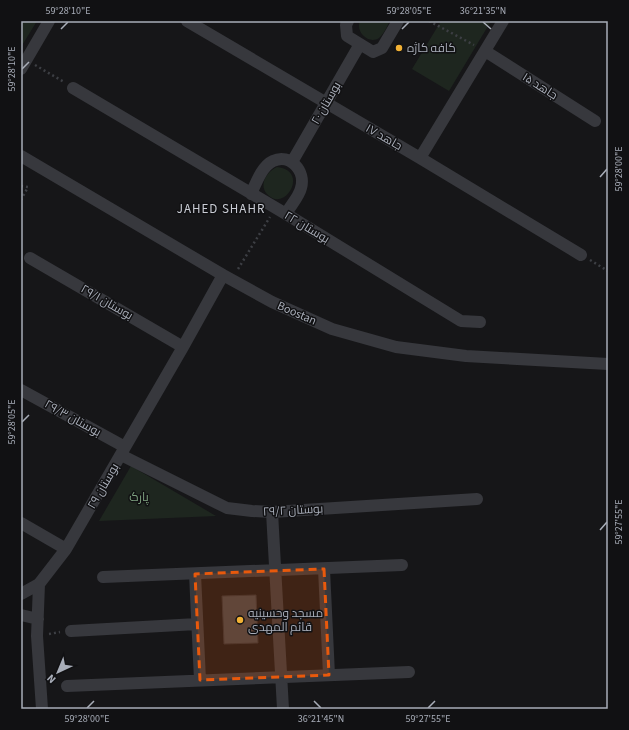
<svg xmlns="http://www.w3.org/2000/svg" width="629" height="730" viewBox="0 0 629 730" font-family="'Source Sans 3',Cairo,sans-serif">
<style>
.green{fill:#1e261f}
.building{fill:#404145;stroke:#303034}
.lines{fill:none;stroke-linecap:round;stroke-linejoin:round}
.path{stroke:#3d3f44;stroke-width:2.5;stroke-dasharray:2 3;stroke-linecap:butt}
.minor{stroke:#37383d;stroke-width:12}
.marked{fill:#e8590c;fill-opacity:0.2;stroke:#e8590c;stroke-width:3;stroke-dasharray:8 5;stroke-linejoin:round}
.ticks{fill:none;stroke:#a8adb8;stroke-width:1.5}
.poi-dot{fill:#f2b134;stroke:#111113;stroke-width:1.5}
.labels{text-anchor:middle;stroke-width:3;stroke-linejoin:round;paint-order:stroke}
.poi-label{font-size:12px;fill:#a8adb8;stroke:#111113;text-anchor:start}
.street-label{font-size:12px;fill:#a8adb8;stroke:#111113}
.park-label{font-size:12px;fill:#7fa381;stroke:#111113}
.neighbourhood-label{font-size:13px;letter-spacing:1px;fill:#c9ccd4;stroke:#111113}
.neatline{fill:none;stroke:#a8adb8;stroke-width:1.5}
.ticks-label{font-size:10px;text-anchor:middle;fill:#a8adb8}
</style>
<rect width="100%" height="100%" fill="#161618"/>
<!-- green -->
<path class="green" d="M21 21H37L21 47Z
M360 21H390C387 26 384 34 379 38 369 45 355 32 360 21Z
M441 21H491L449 91 412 69Z
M277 167C310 170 285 214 267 194 258 184 268 171 277 167Z
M131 466 216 516 99 521Z"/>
<!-- building -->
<path class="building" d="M256 595 258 643 224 644 222 596Z"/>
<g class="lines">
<!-- path -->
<path class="path" d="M429 21 474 45
M35 65 64 82
M21 186 28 187 21 200
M590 260 608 271
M238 269 270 217
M49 634 60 632"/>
<!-- minor -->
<path class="minor" d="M187 21 420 158 581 255
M348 21 346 25 347 36 373 52 382 48 398 21
M485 51 595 121
M21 69 49 21
M73 88 286 214 461 321 480 322
M21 156 223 275 272 302 332 329 396 347 466 356 608 364
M420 158 503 21
M292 162 360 44
M251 194C256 183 262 166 273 161 290 153 306 171 301 188 299 197 290 206 286 214
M30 258 183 347
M21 390 125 447
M121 455 227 508 252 511 272 512 477 499
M272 512 283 709
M21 523 66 549
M324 569 329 675
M195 574 200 680
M103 577 402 565
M21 594 39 584
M21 615 38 619
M71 631 197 624
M67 686 409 672
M42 709 37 636 39 584 66 549 183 347 223 275"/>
</g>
<!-- marked area -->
<path class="marked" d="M324 569 329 675 200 680 195 574Z"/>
<!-- ticks -->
<path class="ticks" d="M483 22 491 29M61 29 68 22M402 29 409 22M22 69 29 62M600 177 607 169M22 422 29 415M600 530 607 522M314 701 321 708M87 708 94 701M428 708 435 701"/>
<!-- markers -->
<g class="poi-dot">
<circle cx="399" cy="48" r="4"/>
<circle cx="240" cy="620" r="4"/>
</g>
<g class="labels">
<!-- poi labels -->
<g class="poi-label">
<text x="407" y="52">کافه کاژه</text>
<text x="248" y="617">مسجد وحسینیه<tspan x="248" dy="14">قائم المهدی</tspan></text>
</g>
<!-- street labels -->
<g class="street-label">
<text transform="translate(540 86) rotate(32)" y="4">جاهد ۱۵</text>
<text transform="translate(326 103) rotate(-60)" y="4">بوستان ۲۰</text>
<text transform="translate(384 137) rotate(30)" y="4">جاهد ۱۷</text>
<text transform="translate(307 227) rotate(31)" y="4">بوستان ۲۲</text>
<text transform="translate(107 302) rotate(30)" y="4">بوستان ۲۹/۱</text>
<text transform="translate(297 313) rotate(24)" y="4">Boostan</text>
<text transform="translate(73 418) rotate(29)" y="4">بوستان ۲۹/۳</text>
<text transform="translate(103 486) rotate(-60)" y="4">بوستان ۲۹</text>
<text transform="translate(293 510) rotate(-3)" y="4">بوستان ۲۹/۲</text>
</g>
<!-- park labels -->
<g class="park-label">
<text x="139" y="501">پارک</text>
</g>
<!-- neighbourhood labels -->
<g class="neighbourhood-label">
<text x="221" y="213">JAHED SHAHR</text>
</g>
</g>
<!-- border -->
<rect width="629" height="730" fill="none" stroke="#111113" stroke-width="44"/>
<!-- north arrow -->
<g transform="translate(58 672) rotate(224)" stroke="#111113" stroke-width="3" paint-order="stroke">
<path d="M0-3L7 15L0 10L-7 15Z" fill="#a8adb8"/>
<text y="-6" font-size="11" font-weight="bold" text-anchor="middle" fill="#a8adb8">N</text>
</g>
<rect x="22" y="22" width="585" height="686" class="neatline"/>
<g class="ticks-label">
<text x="68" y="14">59°28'10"E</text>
<text x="409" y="14">59°28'05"E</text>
<text x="483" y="14">36°21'35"N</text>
<text transform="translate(11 69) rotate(-90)" y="4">59°28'10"E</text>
<text transform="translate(618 169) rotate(-90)" y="4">59°28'00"E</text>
<text transform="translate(11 422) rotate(-90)" y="4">59°28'05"E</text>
<text transform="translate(618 522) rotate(-90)" y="4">59°27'55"E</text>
<text x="87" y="722">59°28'00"E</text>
<text x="321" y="722">36°21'45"N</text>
<text x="428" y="722">59°27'55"E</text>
</g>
</svg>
